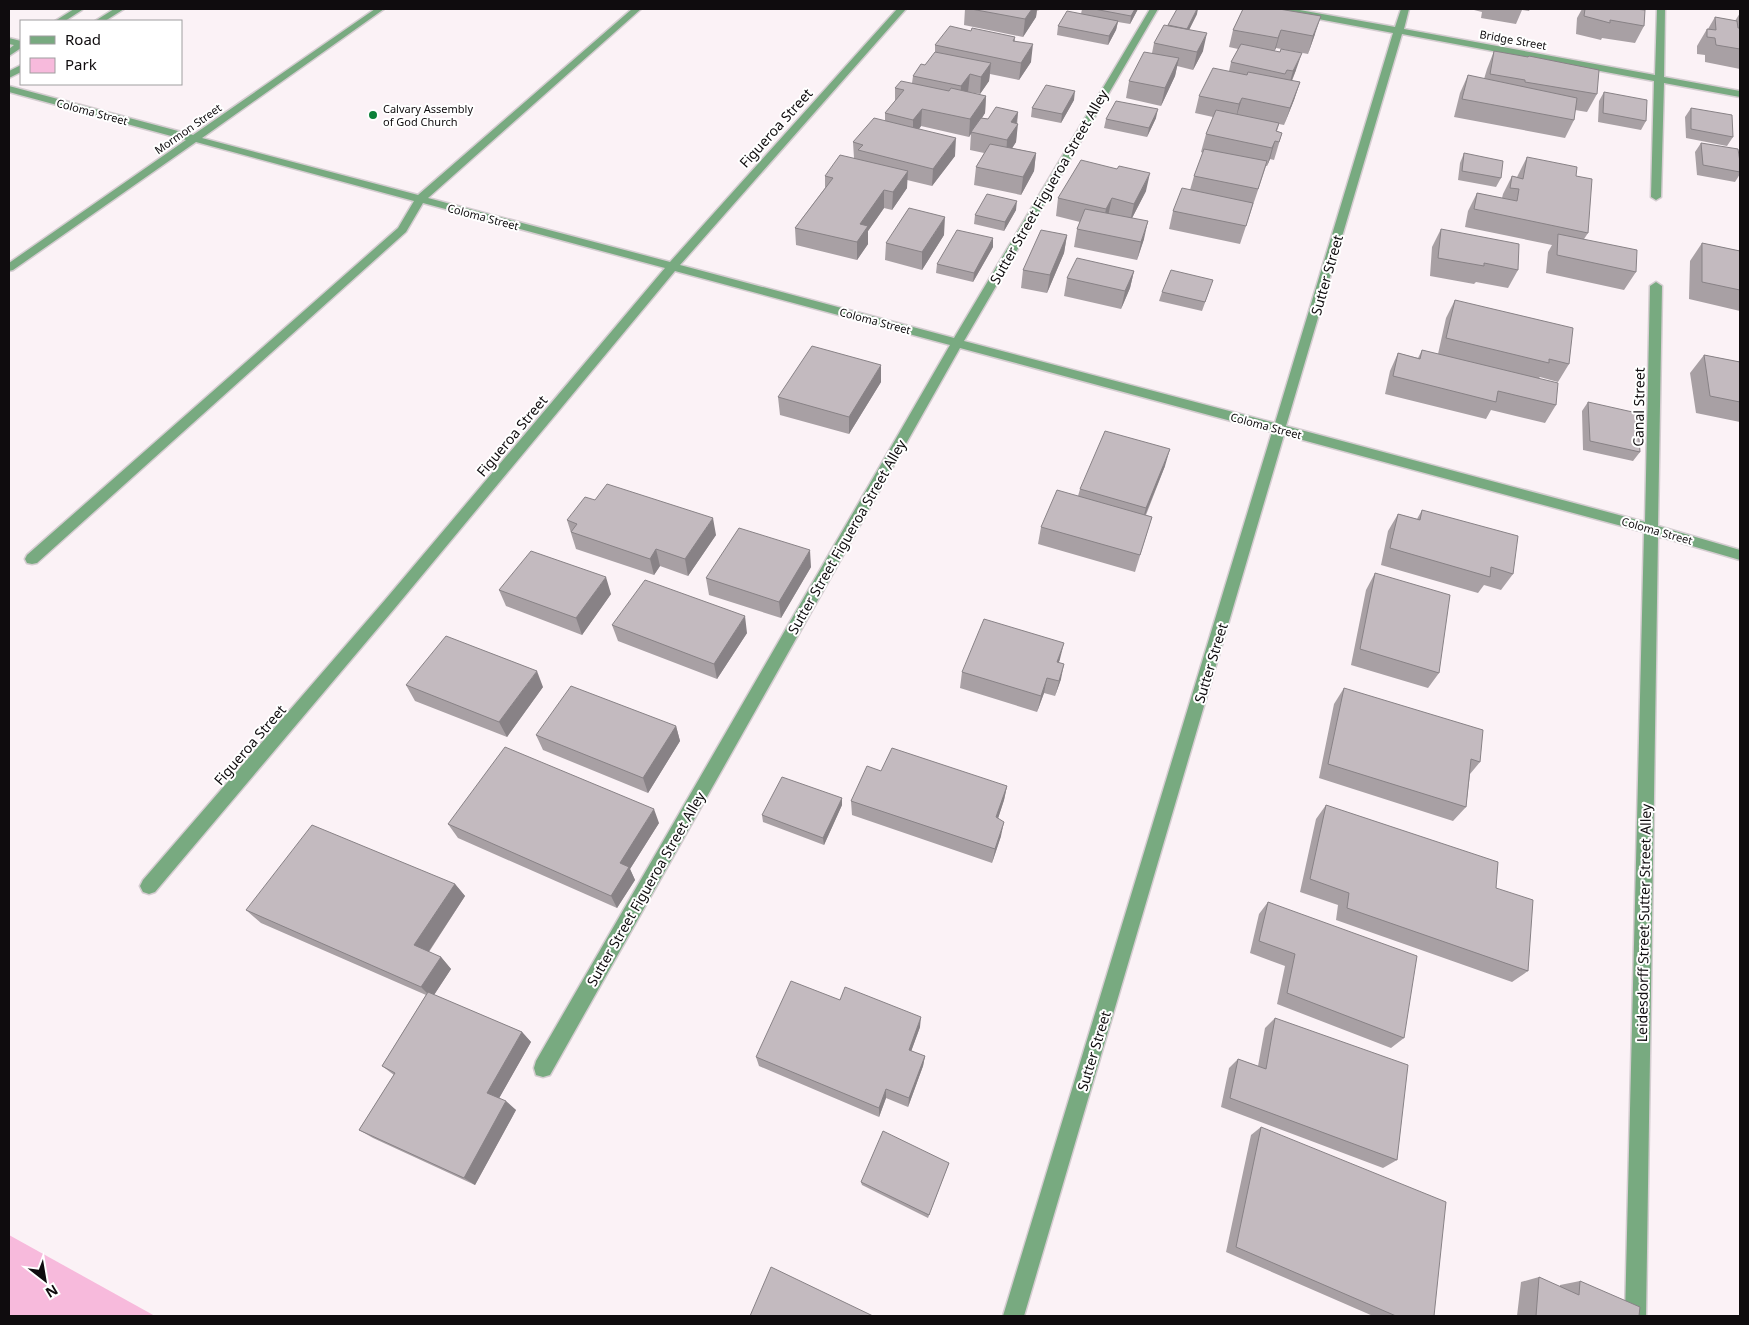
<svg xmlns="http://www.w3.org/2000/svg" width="1749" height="1325" viewBox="0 0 1749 1325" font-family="'Noto Sans',sans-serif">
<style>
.green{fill:#f7badc}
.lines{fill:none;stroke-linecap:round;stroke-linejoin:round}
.minor-casing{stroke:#d5cdd1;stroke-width:3}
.minor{fill:#78aa80;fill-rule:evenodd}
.wall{fill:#a8a0a4}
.shaded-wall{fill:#888286}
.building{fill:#c3babf;stroke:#888286}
.poi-dot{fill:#0b8038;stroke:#fff;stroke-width:2}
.labels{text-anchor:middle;stroke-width:4;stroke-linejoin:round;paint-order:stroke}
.far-street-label{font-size:11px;fill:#0f0c0e;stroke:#fff}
.far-poi-label{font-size:11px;fill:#0f0c0e;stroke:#fff;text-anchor:start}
.street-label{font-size:14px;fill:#0f0c0e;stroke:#fff}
</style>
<rect width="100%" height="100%" fill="#fbf2f6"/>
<!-- green -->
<path class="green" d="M9 1235 155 1316H9Z"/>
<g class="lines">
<!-- minor casing -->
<g class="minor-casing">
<path id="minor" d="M74 9 82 10 65 21H55Z
M114 9H124L105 21H95Z
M375 9H384L202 138 418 195 632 9H641L428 198 670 262 897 9H906L680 265 954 338 1150 9H1158L964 341 1275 423 1393 33 1281 12 1277 9H1294L1395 27 1401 9H1409L1404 29 1655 75 1657 9H1665L1664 77 1740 91V97L1664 83 1661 197 1656 200 1651 197 1654 81 1402 34 1286 426 1645 522 1650 286 1656 282 1662 286 1658 526 1740 550V560L1658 536 1646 1316H1625L1644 532 1284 435 1024 1316H1003L1272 432 960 348 550 1075 543 1077 536 1075 534 1068 536 1061 950 345 675 271 395 608 155 892 149 894 143 892 140 886 143 880 385 600 665 268 423 203 406 232 37 563 32 564 27 563 25 559 27 555 398 228 414 201 196 142 13 270 9 271V263L186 140 9 92V86L193 135Z
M9 38 21 41V48L9 56V49L14 45 9 44Z
M21 65V72L9 78V71Z"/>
</g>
<!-- minor -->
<use href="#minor" class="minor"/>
</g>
<!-- wall -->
<path class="wall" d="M965 9H1039L1038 11 1037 10 1036 17 1023 37 964 25Z
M1082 9H1138L1130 24 1118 22 1116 30 1108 45 1057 35 1058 26 1081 14Z
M1243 9 1315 34 1308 54 1276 48 1274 51 1296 70 1292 81 1300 82 1294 100 1284 125 1279 124 1277 131 1282 133 1277 150 1274 160 1270 159 1267 166H1266L1240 244 1169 229 1173 211 1190 190 1194 176 1203 153 1201 152 1206 134 1213 117 1195 113 1199 96 1229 71 1231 62 1238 49 1229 47 1233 30Z
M1475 9H1530L1529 11 1522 10 1516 24 1481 18 1482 12 1474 10Z
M1582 9H1635L1644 26 1635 43 1602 38 1601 40 1576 34 1577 18Z
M1740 13V69L1705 62V55L1697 54V46L1707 29H1708L1715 17 1735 21Z
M1197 14 1189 30 1203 51 1193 70 1177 66 1175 76 1161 106 1126 98 1129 81 1152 53 1154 43 1168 25Z
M971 31 1015 37V41L1031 62 1019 80 990 74 989 81 980 94 968 92 986 96 985 113 982 118 988 119 1018 112 1016 142 1012 148 1036 153 1034 171 1021 195 974 185 976 167 984 153 970 150 971 133 969 137 921 126 919 129 955 156 932 186 907 180V188L892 210 884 208 868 231V244L857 260 796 245 795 228 825 188V176L854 158 853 142 885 121V113L895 101V88L912 83 913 76 925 65 935 53V45Z
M1494 51 1597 94 1587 112 1575 110 1574 120 1565 138 1454 117 1460 93 1468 75 1484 79 1487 69Z
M1604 92 1646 121 1641 130 1598 122 1599 101Z
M1074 100 1061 123 1031 117 1032 108Z
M1691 108 1733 137 1727 146 1686 138 1685 117Z
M1156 118 1147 137 1104 128 1106 119Z
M1701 143 1740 162V174L1735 182 1697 175 1695 152Z
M1464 153 1501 178 1496 187 1458 180 1460 163Z
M1527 157 1576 176 1588 233 1584 239 1636 272 1624 290 1546 273 1548 252 1552 245 1465 227 1468 211 1477 193 1502 198 1503 194 1512 176 1517 177Z
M1146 191 1132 218 1144 239 1137 260 1074 247 1077 229 1080 222 1056 216 1058 198Z
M1016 210 1004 231 974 224 975 215Z
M1441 229 1518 270 1508 288 1476 282 1474 284 1430 276 1432 247Z
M944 235 922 270 885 260 886 243Z
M1067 235 1064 253 1047 293 1021 288 1023 270Z
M1702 243 1740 251V311L1689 299 1690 261Z
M993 247 973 282 936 273 937 264Z
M1134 271 1130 288 1121 309 1064 296 1067 278Z
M1210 289 1202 311 1159 301 1162 292Z
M1455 300 1569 364 1558 382 1540 377 1539 378 1556 405 1545 423 1491 410 1486 419 1385 394 1390 371 1398 353 1418 358 1422 350 1438 354 1446 318Z
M1704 355 1740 362V422L1696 413 1690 373Z
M881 382 849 434 780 415 778 397Z
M1588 402 1640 452 1633 461 1583 450 1582 411Z
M1165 466 1146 515 1152 517 1135 572 1038 544 1041 527 1078 496 1080 489Z
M595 500 716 535 688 576 660 566 654 575 576 549 567 520Z
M1422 510 1513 574 1501 590 1484 585 1478 593 1381 565 1388 531 1398 514 1417 519Z
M811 567 781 618 709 595 706 578Z
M1375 573 1439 673 1428 688 1351 665 1366 590Z
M499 590 611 594 582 635 506 606Z
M612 625 747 633 717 679 618 641Z
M1060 659 1059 662 1061 679 1055 696 1044 693 1037 712 960 688 962 672Z
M406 685 543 687 507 737 415 701Z
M1344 688 1480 762 1470 774 1466 807 1453 821 1319 778 1334 704Z
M676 726 680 741 648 793 543 750 536 735Z
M881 771 1007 786 1004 800 998 818 1001 836 992 863 852 815 851 801Z
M842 798V805L824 845 763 822 762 815Z
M1326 805 1496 888 1528 971 1512 982 1336 920 1338 905 1300 892 1316 819Z
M659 823 630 869 635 880 617 908 458 838 448 824Z
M455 884 465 896 429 952 441 957 451 969 434 995 522 1032 531 1042 499 1098 516 1110 475 1185 373 1138 359 1130 394 1075 382 1066 426 995 261 923 246 910Z
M1268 902 1404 1038 1391 1048 1277 1004 1285 966 1250 953 1259 914Z
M840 1000 920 1027 911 1051 925 1056 923 1066 908 1107 886 1098 879 1117 759 1066 756 1057Z
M1275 1018 1397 1160 1383 1168 1221 1107 1229 1068 1238 1059 1258 1066 1265 1028Z
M1261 1127 1434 1316H1373L1226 1252 1251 1135Z
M949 1163 928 1218 862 1185 861 1182Z
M1539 1277 1560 1287V1285L1580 1281 1639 1316H1517L1521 1282Z"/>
<!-- shaded-wall -->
<path class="shaded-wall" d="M1032 9H1037L1036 17 1023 37 1025 19Z
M1135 9H1138L1130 24 1131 16Z
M1197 9H1198L1197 14 1184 40 1186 31Z
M1321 16 1315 34 1308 54 1313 36Z
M1118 21 1116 30 1108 45 1109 36Z
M1281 30 1276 48 1273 55 1278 38Z
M1207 33 1203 51 1193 70 1197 52Z
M1033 44 1031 62 1019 80 1021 63Z
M1302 53 1296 70 1288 89 1293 71Z
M1179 58 1175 76 1161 106 1165 88Z
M991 63 989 81 980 94 981 77Z
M970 74 968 92 960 104 961 86Z
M1300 82 1294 100 1284 125 1290 108Z
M1075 91 1074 100 1061 123 1062 114Z
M986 96 985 113 969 137 970 119Z
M1242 98 1237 115 1235 122 1239 104Z
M922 109 921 126 913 137V120Z
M1158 109 1156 118 1147 137 1149 128Z
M1018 112 1016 127 1018 124 1016 142 1006 158 1007 140 1011 122Z
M956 138 955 156 932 186 933 169Z
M1275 141 1270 159 1267 166 1272 148Z
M1036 153 1034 171 1021 195 1023 177Z
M908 171 907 188 892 210 893 192Z
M1150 173 1146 191 1130 222 1134 204Z
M884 190V208L868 231V244L857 260V242L860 224Z
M1112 198 1108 216 1102 227 1106 209Z
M1017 201 1016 210 1004 231 1005 222Z
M945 217 944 235 922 270V252Z
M1148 221 1144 239 1137 260 1141 242Z
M1067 235 1064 253 1047 293 1050 275Z
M993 238V247L973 282 974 273Z
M1134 271 1130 288 1121 309 1125 291Z
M881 365V382L849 434V417Z
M1170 449 1165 466 1141 525 1146 508Z
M713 518 716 535 688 576 685 559Z
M656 549 660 566 654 575 650 559Z
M810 550 811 567 781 618 779 602Z
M606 577 611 594 582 635 576 618Z
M745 616 747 633 717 679 714 664Z
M1064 643 1060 659 1053 677 1057 662Z
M1064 664 1061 679 1055 696 1059 681Z
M537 671 543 687 507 737 499 722Z
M1047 678 1044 693 1037 712 1041 696Z
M676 726 680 741 648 793 643 778Z
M1007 786 1004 800 994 831 996 817Z
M842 798V805L824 845 823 838Z
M654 809 659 823 630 869 635 880 617 908 611 896 620 863Z
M1004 822 1001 836 992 863 995 849Z
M455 884 465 896 425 957 414 945Z
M441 957 451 969 432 998 421 987Z
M921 1017 920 1027 908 1060 909 1050Z
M522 1032 531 1042 497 1102 487 1093Z
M925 1056 923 1066 908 1107 909 1098Z
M886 1089V1098L879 1117V1108Z
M506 1101 516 1110 475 1185 464 1178Z"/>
<!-- building -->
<path class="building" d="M971 9H1032L1025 19Z
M1094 9H1135L1131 16Z
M1177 9H1197L1187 29 1168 25Z
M1243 9H1279L1321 16 1313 36 1281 30 1278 38 1233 30Z
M1585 9H1635L1645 10 1644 26 1610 20V23L1584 16Z
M1067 11 1118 21 1109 36 1058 26Z
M1715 17 1737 21 1738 28H1740V49L1716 45 1715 38 1707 37V29L1716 30Z
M1164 25 1207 33 1197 52 1154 43Z
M950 26 971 31 972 28 1015 37 1013 41 1033 44 1021 63 935 45Z
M1241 44 1280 52 1281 49 1302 53 1293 71 1287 70 1285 74 1231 62Z
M1494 51 1528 57 1529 56 1599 70 1597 94 1525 82V80L1490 74Z
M935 52 991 63 981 77 970 74 961 86 913 76 921 64 925 65Z
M1144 52 1179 58 1165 88 1129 81Z
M1213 68 1247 75 1248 72 1300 82 1290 108 1242 98 1239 104 1199 96Z
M1468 75 1577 98 1574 120 1462 99Z
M901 81 949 91 951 88 986 96 970 119 922 109 913 120 885 113 904 90 895 88Z
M1046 85 1075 91 1062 114 1032 108Z
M1604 92 1647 100 1646 121 1603 113Z
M1116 101 1158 109 1149 128 1106 119Z
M996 107 1018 112 1011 122 1018 124 1007 140 971 132 981 118 988 119Z
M1691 108 1732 115 1733 137 1691 129Z
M1216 110 1279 123 1276 131 1282 133 1279 142 1275 141 1272 148 1206 134Z
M874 118 956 138 933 169 858 150 863 145 853 142Z
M1701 143 1738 149 1740 162V172L1703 165Z
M990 144 1036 153 1023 177 976 167Z
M1204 149 1267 161 1258 189 1194 176Z
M1464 153 1503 161 1501 178 1462 171Z
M840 155 908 171 893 192 884 190 860 224 868 226 857 242 795 228 833 178 825 176Z
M1527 157 1577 167 1576 176 1592 179 1588 233 1474 209 1477 193 1517 201 1519 189 1510 188 1512 176 1523 179Z
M1081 160 1117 169 1119 166 1150 173 1134 204 1112 198 1106 209 1058 198Z
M1182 188 1253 203 1246 226 1173 211Z
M987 194 1017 201 1005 222 975 215Z
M909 208 945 217 922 252 886 243Z
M1085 209 1148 221 1141 242 1077 229Z
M1441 229 1519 244 1518 270 1484 263V266L1438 258Z
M957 230 993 238 974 273 937 264Z
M1041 230 1067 235 1050 275 1023 270Z
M1558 234 1637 250 1636 272 1557 255Z
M1702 243 1740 251V290L1702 282Z
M1077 258 1134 271 1125 291 1067 278Z
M1171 270 1213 280 1205 302 1162 292Z
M1455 300 1573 328 1569 364 1549 359V363L1446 338Z
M812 346 881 365 849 417 778 397Z
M1422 350 1558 383 1556 405 1498 391 1496 402 1393 376 1398 353 1420 359Z
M1704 355 1740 362V402L1710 396Z
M1588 402 1637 413 1640 452 1590 441Z
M1105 431 1170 449 1146 508 1080 489Z
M607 484 713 518 685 559 656 549 650 559 571 532 577 524 567 520 585 497 595 500Z
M1057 490 1152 517 1140 555 1041 527Z
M1422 510 1518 536 1513 574 1491 567 1490 577 1390 548 1398 514 1420 520Z
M739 528 810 550 779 602 706 578Z
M531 551 606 577 576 618 499 590Z
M1375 573 1450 595 1439 673 1360 649Z
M645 580 745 616 714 664 612 625Z
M984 619 1064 643 1057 662 1064 664 1059 681 1047 678 1041 696 962 672Z
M446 636 537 671 499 722 406 685Z
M571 686 676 726 643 778 536 735Z
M1344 688 1483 730 1480 762 1471 759 1466 807 1328 764Z
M505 747 654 809 620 863 629 867 611 896 448 824Z
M892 748 1007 786 996 817 1004 822 995 849 851 801 867 766 881 771Z
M782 777 842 798 823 838 762 815Z
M1326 805 1498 862 1496 888 1533 900 1528 971 1347 908 1349 893 1310 879Z
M312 825 455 884 414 945 441 957 421 987 246 910Z
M1268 902 1417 956 1404 1038 1287 993 1295 954 1259 941Z
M791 981 840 1000 845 987 921 1017 909 1050 925 1056 909 1098 886 1089 879 1108 756 1057Z
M428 992 522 1032 487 1093 506 1101 464 1178 359 1130 395 1073 382 1066Z
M1275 1018 1408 1065 1397 1160 1230 1098 1238 1059 1266 1069Z
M1261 1127 1446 1202 1434 1316H1396L1236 1247Z
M883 1131 949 1163 929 1215 861 1182Z
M771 1267 873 1316H750Z
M1539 1277 1579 1295 1580 1281 1640 1307 1639 1316H1536Z"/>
<!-- markers -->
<circle class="poi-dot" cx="373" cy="115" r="5"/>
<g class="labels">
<!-- far-street labels -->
<g class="far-street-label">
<text transform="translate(1513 40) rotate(10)" y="4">Bridge Street</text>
<text transform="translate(92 112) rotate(15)" y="4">Coloma Street</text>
<text transform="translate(188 129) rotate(-35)" y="4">Mormon Street</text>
<text transform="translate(483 217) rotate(15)" y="4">Coloma Street</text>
<text transform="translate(875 321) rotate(15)" y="4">Coloma Street</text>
<text transform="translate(1266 426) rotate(15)" y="4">Coloma Street</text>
<text transform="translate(1657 531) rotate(16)" y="4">Coloma Street</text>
</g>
<!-- far-poi labels -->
<g class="far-poi-label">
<text x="383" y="113">Calvary Assembly<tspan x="383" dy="13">of God Church</tspan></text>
</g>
<!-- street labels -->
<g class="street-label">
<text transform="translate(776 128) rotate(-48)" y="5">Figueroa Street</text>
<text transform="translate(1049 187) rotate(-60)" y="5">Sutter Street Figueroa Street Alley</text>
<text transform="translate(1327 275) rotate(-74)" y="5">Sutter Street</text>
<text transform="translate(1639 407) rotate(-89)" y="5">Canal Street</text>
<text transform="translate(512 436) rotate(-50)" y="5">Figueroa Street</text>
<text transform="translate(847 537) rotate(-60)" y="5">Sutter Street Figueroa Street Alley</text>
<text transform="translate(1211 663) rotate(-73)" y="5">Sutter Street</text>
<text transform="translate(250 745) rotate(-49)" y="5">Figueroa Street</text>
<text transform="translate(646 889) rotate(-60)" y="5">Sutter Street Figueroa Street Alley</text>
<text transform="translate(1644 923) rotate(-89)" y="5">Leidesdorff Street Sutter Street Alley</text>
<text transform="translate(1094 1051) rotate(-73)" y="5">Sutter Street</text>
</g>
</g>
<!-- border -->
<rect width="1749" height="1325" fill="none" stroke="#0f0c0e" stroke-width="20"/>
<!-- legend -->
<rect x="20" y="20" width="162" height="65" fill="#ffffff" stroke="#9f9e9f"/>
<rect x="30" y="36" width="25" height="8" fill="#78aa80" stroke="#9f9e9f"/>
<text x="65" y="45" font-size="15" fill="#0f0c0e">Road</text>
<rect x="30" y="58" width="25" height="15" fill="#f7badc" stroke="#9f9e9f"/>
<text x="65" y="70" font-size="15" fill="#0f0c0e">Park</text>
<!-- north arrow -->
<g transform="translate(45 1280) rotate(149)" stroke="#ffffff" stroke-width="4" paint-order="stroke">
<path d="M0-4L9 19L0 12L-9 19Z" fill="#0f0c0e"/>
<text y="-8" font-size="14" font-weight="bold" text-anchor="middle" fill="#0f0c0e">N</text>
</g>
</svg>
